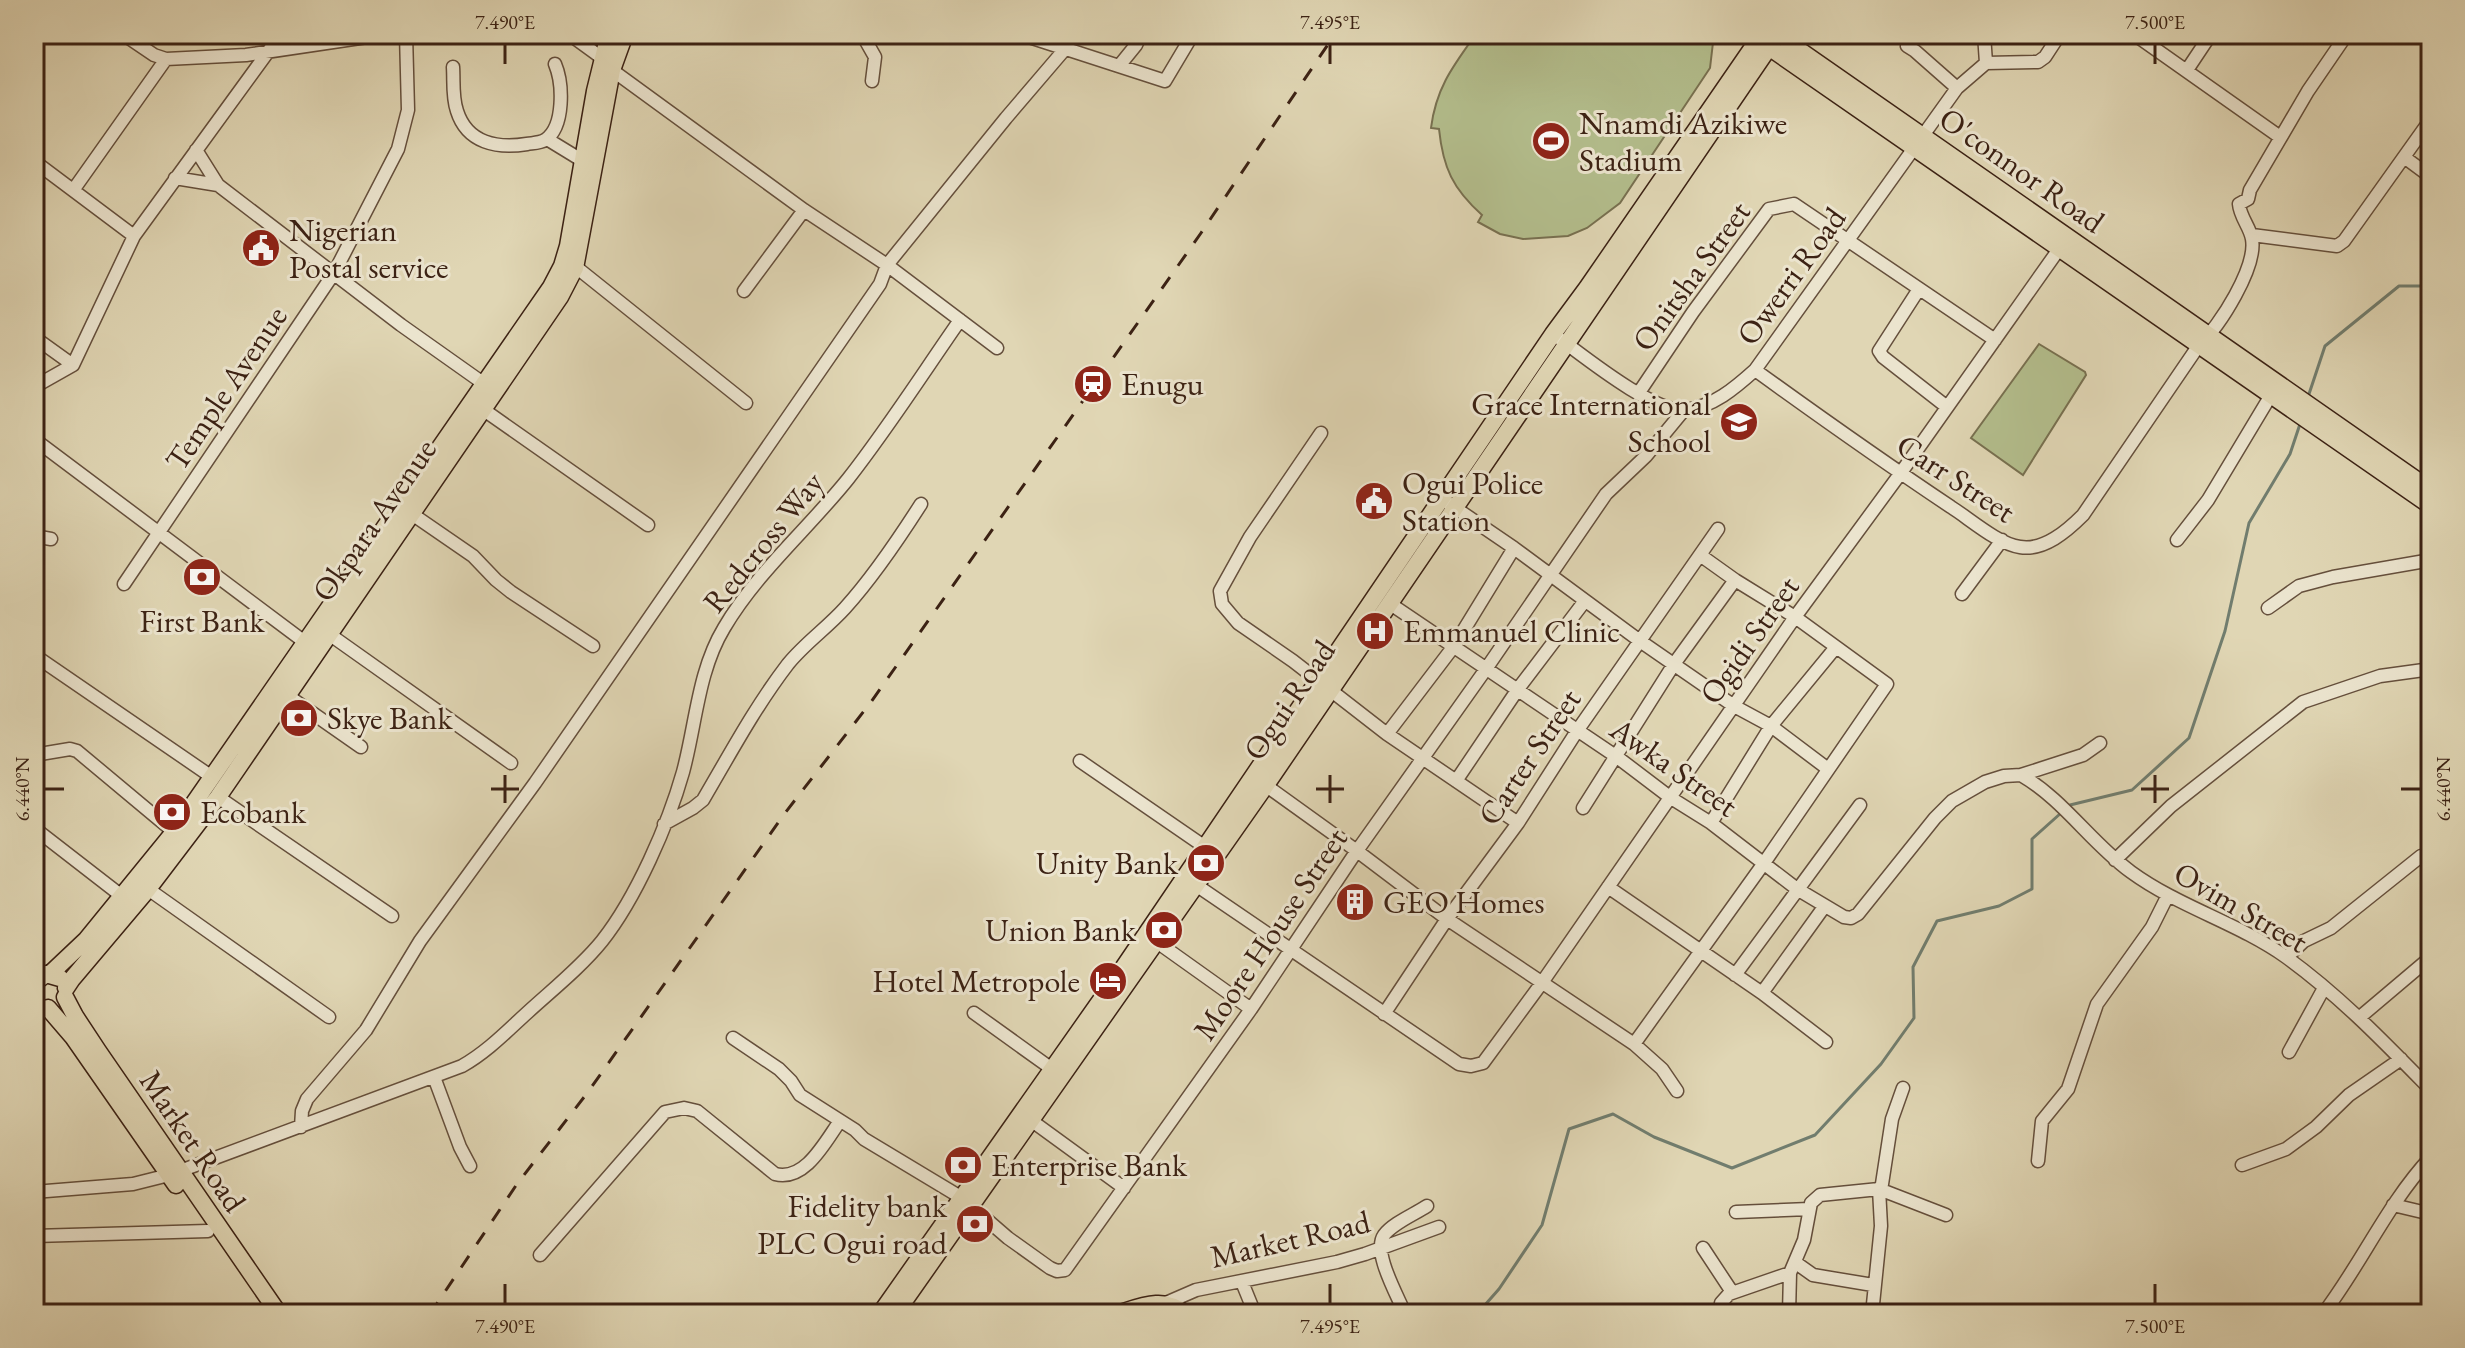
<svg xmlns="http://www.w3.org/2000/svg" width="2465" height="1348" viewBox="0 0 2465 1348" font-family="'EB Garamond',serif">
<style>
.green{fill:#b3bd8c;stroke:#787050;stroke-width:2}
.lines{fill:none;stroke-linecap:round;stroke-linejoin:round}
.stream{stroke:#717d6e;stroke-width:3}
.minor-casing{stroke:#654f3c;stroke-width:15}
.major-casing{stroke:#3c2214;stroke-width:19}
.minor{stroke:#ebe4ce;stroke-width:12}
.major{stroke:#e0d6b4;stroke-width:16}
.rail{stroke:#3c2214;stroke-width:3;stroke-dasharray:14 14;stroke-linecap:butt}
.ticks{fill:none;stroke:#3c2214;stroke-width:3}
.labels{text-anchor:middle;stroke-width:6;stroke-linejoin:round;paint-order:stroke}
.poi-label{font-size:32px;fill:#3c2214;stroke:#ebe4ce;text-anchor:start}
.street-label{font-size:32px;fill:#3c2214;stroke:#ebe4ce}
.neatline{fill:none;stroke:#3c2214;stroke-width:3}
.ticks-label{font-size:20px;text-anchor:middle;fill:#3c2214}
</style>
<rect width="100%" height="100%" fill="#e0d6b4"/>
<filter id="stains"><feTurbulence type="fractalNoise" baseFrequency=".0025" numOctaves="4"/><feColorMatrix values="0 0 0 0 .2 0 0 0 0 .09 0 0 0 0 .02 0 0 0 .5 -.17"/></filter>
<radialGradient id="worn" r=".72"><stop offset=".6" stop-color="#630" stop-opacity="0"/><stop offset="1" stop-color="#630" stop-opacity=".3"/></radialGradient>
<!-- green -->
<path class="green" d="M1476 34H1714L1710 68 1620 203 1587 228 1568 236 1523 239 1500 234 1478 222 1482 215C1453 189 1443 168 1439 129L1431 128C1436 88 1453 66 1476 34Z
M2039 344 2085 372 2086 375 2023 475 1971 438Z"/>
<g class="lines">
<!-- stream -->
<path class="stream" d="M2308 397 2325 346 2399 286H2431
M2067 808 2070 805 2132 790 2189 738 2225 631 2249 523 2290 454 2300 424
M1477 1314 1499 1289 1542 1225 1569 1129 1613 1114 1654 1137 1732 1168 1815 1135 1881 1064 1914 1018 1913 967 1937 921 1999 906 2032 889V839L2061 813"/>
<!-- minor casing -->
<g class="minor-casing">
<path id="minor" d="M123 34 154 55 166 59 246 55 387 34
M569 34 602 58 612 70 804 210 887 265 997 348
M862 34 875 57 872 81
M1020 34 1165 81 1193 34
M1984 34 1986 63
M2134 34 2280 137
M1907 46 1915 51 1957 88
M1986 63 2038 62 2045 57 2060 34
M1119 66 1136 45 1141 34
M453 67C454 81 452 97 457 111 467 143 497 149 527 144 533 143 540 143 545 140 565 127 563 83 555 64
M2187 70 2211 34
M547 139 583 161
M196 150 218 185 401 325 490 388
M2404 157 2431 177
M34 161 134 236
M175 178 218 185
M74 189 166 59
M2252 235 2337 246 2344 241 2431 119
M571 263 746 403
M1919 289 1879 351 1883 357 1947 407
M744 291 804 210
M34 337 73 365
M1560 339C1586 358 1654 413 1685 410 1713 407 1735 388 1755 370L1957 88 1986 63
M1755 370C1820 417 1885 463 1951 507 1970 519 1998 544 2020 547 2044 551 2067 531 2083 515L2199 345C2220 326 2257 267 2252 239 2250 227 2240 217 2239 204L2248 199 2250 190 2308 91 2347 34
M34 387 73 365 134 236 281 34
M1638 394 1693 312 1769 209 1794 204 1995 340
M484 410 648 525
M1321 433 1250 537 1220 591 1222 604 1238 623 1293 661 1387 734 1518 823
M34 439 310 646
M1448 503 1514 548 1640 641 1734 706 1771 726 1828 769
M412 514 473 556 496 580 511 592 593 646
M34 536 51 539
M2177 540 2208 500 2271 395
M1700 555 1735 580
M124 584 334 273 398 149 408 110 406 34
M1962 594 2002 540
M1389 603 1617 757 1671 798 1711 823 1797 889 1844 917 1851 918 1858 914 1935 818 1952 801 1985 782 2004 776 2021 775 2083 755 2100 743
M2268 608 2299 586 2333 577 2431 560
M329 634 511 763
M34 655 212 777
M288 696 361 747
M1387 734 1454 646 1514 548
M34 755 70 749 77 751 174 832
M1080 761 1205 847
M2021 775C2064 800 2091 843 2131 872 2179 907 2238 923 2286 957 2340 996 2385 1043 2431 1090
M1456 781 1518 689 1584 602
M1261 782 1357 851 1447 919 1634 1044 1764 863 1887 684 1795 617 1735 580 1674 664 1583 808
M218 797 392 916
M1711 823 1771 726 1836 647
M664 824 693 808 703 800C730 754 755 707 788 664 805 643 827 628 845 608 874 576 898 540 921 504
M34 828 123 897
M2115 860 2171 806 2303 702 2380 676 2431 669
M1196 885 1459 1064 1471 1066 1483 1063 1541 984 1795 617 1900 474 2064 242
M1608 887 1762 993 1826 1042
M148 889 329 1017
M1157 942 1251 1009
M2287 957 2304 941 2331 928 2421 856
M1735 975 1860 805
M1762 993 1824 907
M974 1013 1052 1069
M1384 1014 1447 919 1518 823 1577 731 1718 529
M2360 1017 2431 957
M733 1038 779 1069 791 1081 800 1095 855 1130 864 1139 962 1198
M1634 1044 1662 1069 1677 1091
M2289 1052 2324 988
M434 1077 460 1147 470 1166
M1032 1121 1124 1188
M301 1127 302 1111 307 1099 366 1030 420 941 535 783 880 284 887 265 1006 118 1065 49
M2038 1161 2042 1121 2068 1089 2097 1004 2152 927 2167 897
M2242 1165 2286 1149 2316 1127 2349 1095 2401 1059
M180 1171 462 1066C487 1052 507 1031 528 1012 552 990 581 967 602 941 636 898 668 825 683 772 696 724 698 671 724 628 757 572 808 529 848 479 888 428 923 373 960 320
M34 1192 133 1184 169 1175
M2393 1205 2431 1214
M971 1206 1008 1238 1050 1268 1057 1271 1065 1270 1251 1009 1354 855 1486 669 1606 494 1646 456 1684 410
M1736 1212 1809 1209
M34 1236 208 1231
M1703 1248 1732 1292
M540 1255 665 1112 684 1108 697 1111 775 1174C805 1182 825 1142 840 1121
M1796 1263 1813 1275 1873 1285
M1242 1282 1255 1314
M1160 1314 1166 1303 1196 1290 1337 1262 1365 1254 1439 1227
M1405 1314C1398 1296 1372 1252 1384 1235 1393 1223 1415 1214 1427 1206
M1719 1314 1721 1303 1729 1294 1790 1273
M1789 1314 1790 1273 1804 1240 1811 1203 1820 1195 1879 1189 1882 1184 1892 1119 1903 1088
M1872 1314 1881 1226 1879 1189 1946 1215
M2323 1314C2362 1263 2387 1204 2431 1157"/>
</g>
<!-- major casing -->
<g class="major-casing">
<path id="major" d="M1779 34 1802 52 2431 490
M1763 43 2431 506
M50 974 86 940 174 832 551 287 562 266 568 246 595 91 609 34
M34 983 46 974 60 978
M66 988 72 979 148 889 218 797 560 297 575 268 612 70 625 34
M65 997 75 1016 98 1051 279 1314
M48 1008 73 1037 176 1185
M880 1314 1115 980 1553 334 1587 288 1762 34
M895 1314 1266 785 1778 34
M1117 1314C1142 1306 1164 1296 1186 1314"/>
</g>
<!-- minor -->
<use href="#minor" class="minor"/>
<!-- major -->
<use href="#major" class="major"/>
<!-- rail -->
<path class="rail" d="M430 1314 517 1184 588 1092 785 813 871 702 1201 233 1335 34"/>
</g>
<!-- ticks -->
<path class="ticks" d="M505 44V64M1330 44V64M2155 44V64M505 775V803M1330 775V803M2155 775V803M44 789H64M491 789H519M1316 789H1344M2141 789H2169M2401 789H2421M505 1284V1304M1330 1284V1304M2155 1284V1304"/>
<!-- icons -->
<defs>
<g id="stadium-disc" transform="scale(2)"><circle r="9.5" fill="#8f2418" stroke="#ebe4ce"/><path d="M0-5a6.5 5 0 1 0 0 10a6.5 5 0 1 0 0-10ZM-3.5-1.8h7v3.6h-7Z" fill="#fff"/></g>
<g id="civic-disc" transform="scale(2)"><circle r="9.5" fill="#8f2418" stroke="#ebe4ce"/><path d="M-.6-6.5H3V-4.5H.6V-3L4-1V1h2V6H-6V1h2V-1L-.6-3ZM-1.2 2.5V6h2.4V2.5Z" fill="#fff"/></g>
<g id="station-disc" transform="scale(2)"><circle r="9.5" fill="#8f2418" stroke="#ebe4ce"/><path d="M-3-6H3Q5-6 5-4V2Q5 4 3 4L4.5 6H3L1.5 4h-3L-3 6H-4.5L-3 4Q-5 4-5 2V-4Q-5-6-3-6ZM-3.5-4v3h7v-3ZM-3.5 1v1.5H-2V1ZM2 1v1.5H3.5V1Z" fill="#fff"/></g>
<g id="school-disc" transform="scale(2)"><circle r="9.5" fill="#8f2418" stroke="#ebe4ce"/><path d="M0-5L7-2L0 1L-7-2ZM-4 1L0 2.5L4 1V4Q0 6-4 4Z" fill="#fff"/></g>
<g id="bank-disc" transform="scale(2)"><circle r="9.5" fill="#8f2418" stroke="#ebe4ce"/><path d="M-6-4H6V4H-6ZM0-2.3a2.3 2.3 0 1 0 0 4.6a2.3 2.3 0 1 0 0-4.6Z" fill="#fff"/></g>
<g id="hospital-disc" transform="scale(2)"><circle r="9.5" fill="#8f2418" stroke="#ebe4ce"/><path d="M-5-5h3v3.5h4V-5h3V5h-3V1.5h-4V5h-3Z" fill="#fff"/></g>
<g id="building-disc" transform="scale(2)"><circle r="9.5" fill="#8f2418" stroke="#ebe4ce"/><path d="M-4-6H4V6H1V3H-1V6H-4ZM-2.5-4.3h1.7v1.8h-1.7ZM.8-4.3h1.7v1.8H.8ZM-2.5-1h1.7V.8h-1.7ZM.8-1h1.7V.8H.8Z" fill="#fff"/></g>
<g id="hotel-disc" transform="scale(2)"><circle r="9.5" fill="#8f2418" stroke="#ebe4ce"/><path d="M-6-4.5h1.5V1H6V5H4.5V3h-9V5H-6ZM-4 0a1.8 1.8 0 1 1 3.6 0ZM.5 0V-2.5h3Q6-2.5 6 0Z" fill="#fff"/></g>
</defs>
<g fill-rule="evenodd">
<use href="#stadium-disc" x="1551" y="141"/>
<use href="#civic-disc" x="261" y="248"/>
<use href="#station-disc" x="1093" y="384"/>
<use href="#school-disc" x="1739" y="422"/>
<use href="#civic-disc" x="1374" y="501"/>
<use href="#bank-disc" x="202" y="577"/>
<use href="#hospital-disc" x="1375" y="631"/>
<use href="#bank-disc" x="299" y="718"/>
<use href="#bank-disc" x="172" y="812"/>
<use href="#bank-disc" x="1206" y="863"/>
<use href="#building-disc" x="1355" y="902"/>
<use href="#bank-disc" x="1164" y="930"/>
<use href="#hotel-disc" x="1108" y="981"/>
<use href="#bank-disc" x="963" y="1165"/>
<use href="#bank-disc" x="975" y="1224"/>
</g>
<g class="labels">
<!-- poi labels -->
<g class="poi-label">
<text x="1579" y="134">Nnamdi Azikiwe<tspan x="1579" dy="37">Stadium</tspan></text>
<text x="289" y="241">Nigerian<tspan x="289" dy="37">Postal service</tspan></text>
<text x="1121" y="395">Enugu</text>
<text x="1711" y="415" text-anchor="end">Grace International<tspan x="1711" dy="37">School</tspan></text>
<text x="1402" y="494">Ogui Police<tspan x="1402" dy="37">Station</tspan></text>
<text x="202" y="632" text-anchor="middle">First Bank</text>
<text x="1403" y="642">Emmanuel Clinic</text>
<text x="327" y="729">Skye Bank</text>
<text x="200" y="823">Ecobank</text>
<text x="1178" y="874" text-anchor="end">Unity Bank</text>
<text x="1383" y="913">GEO Homes</text>
<text x="1136" y="941" text-anchor="end">Union Bank</text>
<text x="1080" y="992" text-anchor="end">Hotel Metropole</text>
<text x="991" y="1176">Enterprise Bank</text>
<text x="947" y="1217" text-anchor="end">Fidelity bank<tspan x="947" dy="37">PLC Ogui road</tspan></text>
</g>
<!-- street labels -->
<g class="street-label">
<text transform="translate(2022 170) rotate(35)" y="11">O'connor Road</text>
<text transform="translate(1691 276) rotate(-54)" y="11">Onitsha Street</text>
<text transform="translate(1791 276) rotate(-54)" y="11">Owerri Road</text>
<text transform="translate(226 388) rotate(-56)" y="11">Temple Avenue</text>
<text transform="translate(1956 478) rotate(33)" y="11">Carr Street</text>
<text transform="translate(374 520) rotate(-55)" y="11">Okpara Avenue</text>
<text transform="translate(763 542) rotate(-51)" y="11">Redcross Way</text>
<text transform="translate(1749 640) rotate(-55)" y="11">Ogidi Street</text>
<text transform="translate(1289 700) rotate(-56)" y="11">Ogui Road</text>
<text transform="translate(1529 757) rotate(-56)" y="11">Carter Street</text>
<text transform="translate(1674 767) rotate(35)" y="11">Awka Street</text>
<text transform="translate(2241 907) rotate(30)" y="11">Ovim Street</text>
<text transform="translate(1270 934) rotate(-56)" y="11">Moore House Street</text>
<text transform="translate(193 1141) rotate(56)" y="11">Market Road</text>
<text transform="translate(1290 1239) rotate(-13)" y="11">Market Road</text>
</g>
</g>
<!-- margin -->
<rect width="2465" height="1348" fill="none" stroke="#e0d6b4" stroke-width="88"/>
<rect x="44" y="44" width="2377" height="1260" class="neatline"/>
<g class="ticks-label">
<text x="505" y="29">7.490°E</text>
<text x="1330" y="29">7.495°E</text>
<text x="2155" y="29">7.500°E</text>
<text transform="translate(22 789) rotate(-90)" y="7">6.440°N</text>
<text transform="translate(2443 789) rotate(-90)" y="7">6.440°N</text>
<text x="505" y="1333">7.490°E</text>
<text x="1330" y="1333">7.495°E</text>
<text x="2155" y="1333">7.500°E</text>
</g>
<rect width="100%" height="100%" filter="url(#stains)"/>
<rect width="100%" height="100%" fill="url(#worn)"/>
</svg>
